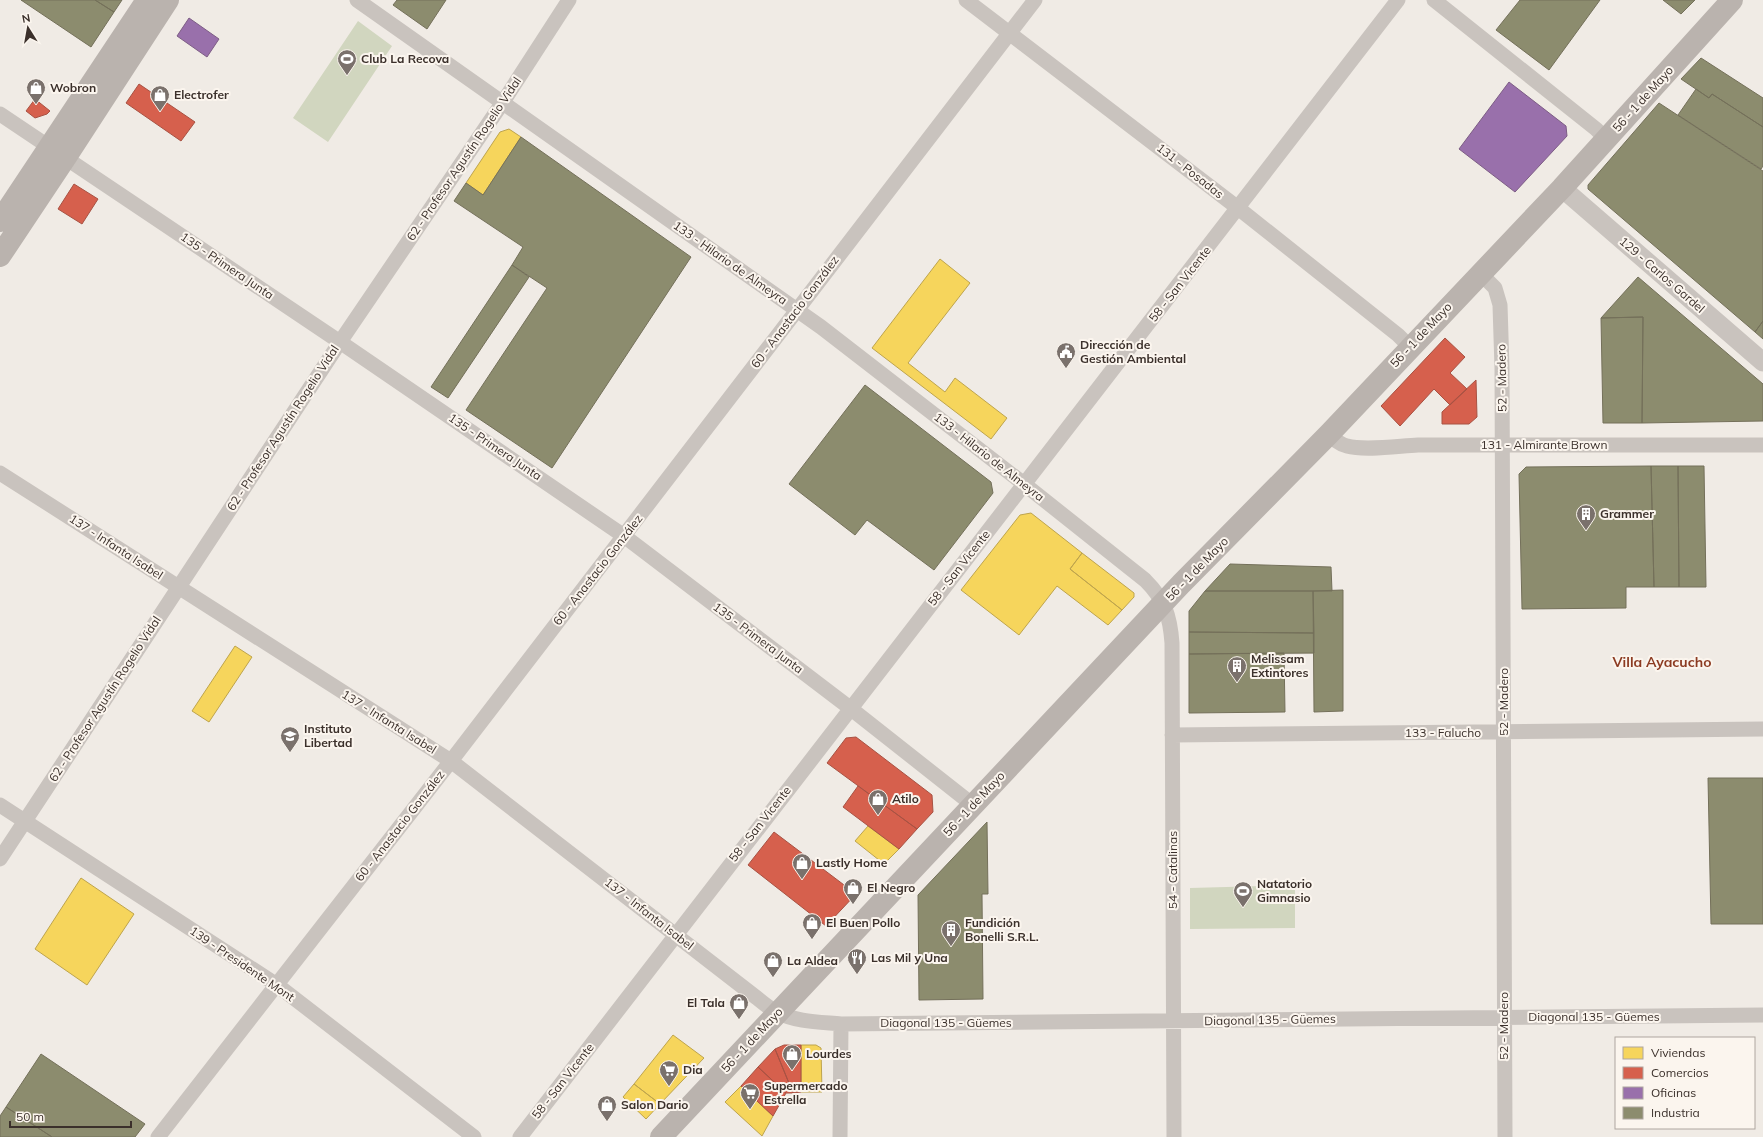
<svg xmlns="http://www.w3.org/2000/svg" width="1763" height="1137" viewBox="0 0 1763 1137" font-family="Mulish,sans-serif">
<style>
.green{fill:#d1d6bf}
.homes{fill:#f6d55c;stroke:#bea44d}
.shops{fill:#d6604d;stroke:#a85243}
.offices{fill:#9970ab;stroke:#7d5d85}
.industry{fill:#8c8c6e;stroke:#74705a}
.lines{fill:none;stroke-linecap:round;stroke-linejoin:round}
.minor{stroke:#c9c3be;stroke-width:15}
.tertiary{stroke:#c9c3be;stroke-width:19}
.secondary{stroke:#bab3ae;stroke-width:22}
.labels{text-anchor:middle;stroke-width:4;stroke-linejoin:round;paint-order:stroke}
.poi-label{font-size:12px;font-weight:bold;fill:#3b302b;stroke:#fbf5ee;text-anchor:start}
.street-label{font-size:12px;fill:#3b302b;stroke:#fbf5ee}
.quarter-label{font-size:14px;font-weight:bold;fill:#8c3b22;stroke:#fbf5ee}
</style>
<rect width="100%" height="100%" fill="#f0ebe5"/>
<!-- green -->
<path class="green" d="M358 21 392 46 328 142 293 118Z
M1295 885V928L1190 929V888Z"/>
<!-- homes -->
<path class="homes" d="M509 129 521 137 483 195 466 183 500 132Z
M940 259 970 283 908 363 945 392 955 378 1007 418 991 439 872 348Z
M1031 513 1082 553 1070 569 1122 610 1108 625 1057 586 1019 635 961 590 1020 515Z
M1082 553 1134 593V597L1122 610 1070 569Z
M235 646 252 657 209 722 192 711Z
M868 826 899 849 884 864 855 841Z
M81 878 134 914 87 985 35 949Z
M673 1035 704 1058 660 1104 634 1084Z
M801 1045H816L821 1048 822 1092H801Z
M634 1084 660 1104 646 1119 623 1097Z
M741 1086 773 1116 762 1136 725 1102Z"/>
<!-- shops -->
<path class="shops" d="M139 84 195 122 181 141 126 103Z
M35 99 50 111 47 114 35 118 26 111Z
M74 184 98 199 82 224 58 209Z
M1445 338 1465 357 1450 373 1467 389 1450 405 1434 389 1400 426 1381 406Z
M1476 380 1477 417 1469 424H1442V412Z
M856 737 932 795 933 812 917 829 827 763 846 738Z
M858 786 917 829 899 849 843 807Z
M774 832 856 894 826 926 748 865Z
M784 1045H801V1092L793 1093 775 1049Z
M775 1049 793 1093H786L758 1067Z
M758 1067 786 1093 773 1116 741 1086Z"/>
<!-- offices -->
<path class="offices" d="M189 18 219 39 207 57 177 36Z
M1509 82 1566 126 1567 136 1515 192 1459 149Z"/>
<!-- industry -->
<path class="industry" d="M21 0H95L114 12 91 47Z
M95 0H122L114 12Z
M397 0H446L427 29 393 5Z
M1520 0H1600L1549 70 1496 30Z
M1663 0H1695L1681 14Z
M1701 58 1763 98V127L1712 94 1709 98 1681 79Z
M1696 89 1709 98 1712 94 1763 127V166L1761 169 1678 115Z
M1659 103 1763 171V321L1755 332 1588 189V185Z
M521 137 691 257 552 468 466 410 547 288 512 265 523 247 454 201 466 183 483 195Z
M512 265 529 277 448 398 431 387Z
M1638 277 1763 384V421L1642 423 1643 317 1601 318Z
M1643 317 1642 423H1603L1601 318Z
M1763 321V339L1755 332Z
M865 385 991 482 993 493 934 570 867 520 855 535 789 484Z
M1651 466 1654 587H1626V608L1522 609 1519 474 1526 467Z
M1651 466H1678L1679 587H1654Z
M1678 466H1704L1706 587H1679Z
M1230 564 1331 567 1332 591H1205Z
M1343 590V711L1314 712 1313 591Z
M1205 591H1313L1314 633 1189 632V611Z
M1189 632 1314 633V653L1189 654Z
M1284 653 1285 712 1189 713V654Z
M1708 778H1763V924H1711Z
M987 822 988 894H982L983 999 919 1000 918 895Z
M41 1054 145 1124 135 1137H52L6 1107Z
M6 1107 52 1137H0V1116Z"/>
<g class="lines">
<!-- minor -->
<path class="minor" d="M357 0 821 327 1024 484 1145 580C1165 600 1170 616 1172 643L1174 1137
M966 0 1238 208 1398 335 1410 347
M1434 0 1596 129 1607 140
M0 114 340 342 624 536 850 708 973 805
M1480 273 1495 288 1500 305 1502 368 1505 1137
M1329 434C1334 439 1339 444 1347 446 1365 451 1398 446 1418 445H1763
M0 473 451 761 757 998C763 1003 770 1009 777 1012 796 1022 820 1022 841 1024L1763 1015
M1172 735 1763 729
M0 805 277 985 474 1137
M0 859 340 342 503 102 569 0
M158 1137 451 761 1035 0
M520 1137 1398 0
M840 1137 841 1024"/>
<!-- tertiary -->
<path class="tertiary" d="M1562 188 1763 362"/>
<!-- secondary -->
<path class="secondary" d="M0 221 147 0
M0 256 66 157 168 0
M661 1137 1181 584 1329 434 1562 188 1732 0"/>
</g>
<!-- icons -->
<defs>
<g id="stadium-pin" transform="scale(1)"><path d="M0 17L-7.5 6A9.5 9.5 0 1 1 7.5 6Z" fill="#7a716c" stroke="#fbf5ee"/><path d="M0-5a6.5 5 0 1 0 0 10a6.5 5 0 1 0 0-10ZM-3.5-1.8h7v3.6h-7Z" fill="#fff"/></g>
<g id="shop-pin" transform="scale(1)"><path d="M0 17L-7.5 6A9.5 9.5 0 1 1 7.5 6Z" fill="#7a716c" stroke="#fbf5ee"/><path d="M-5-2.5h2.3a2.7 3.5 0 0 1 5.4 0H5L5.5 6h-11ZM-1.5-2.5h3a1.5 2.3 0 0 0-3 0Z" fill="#fff"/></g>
<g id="civic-pin" transform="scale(1)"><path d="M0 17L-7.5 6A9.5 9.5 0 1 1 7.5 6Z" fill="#7a716c" stroke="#fbf5ee"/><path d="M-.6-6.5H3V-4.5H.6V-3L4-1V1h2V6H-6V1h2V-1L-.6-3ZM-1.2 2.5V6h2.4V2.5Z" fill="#fff"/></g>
<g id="building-pin" transform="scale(1)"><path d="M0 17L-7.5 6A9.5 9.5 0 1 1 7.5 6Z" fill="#7a716c" stroke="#fbf5ee"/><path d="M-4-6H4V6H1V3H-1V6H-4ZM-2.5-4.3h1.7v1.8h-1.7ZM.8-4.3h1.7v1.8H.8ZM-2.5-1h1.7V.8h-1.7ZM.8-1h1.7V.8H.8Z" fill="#fff"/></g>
<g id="school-pin" transform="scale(1)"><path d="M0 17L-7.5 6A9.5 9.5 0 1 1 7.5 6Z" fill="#7a716c" stroke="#fbf5ee"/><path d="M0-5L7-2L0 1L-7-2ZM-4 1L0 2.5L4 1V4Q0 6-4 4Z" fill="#fff"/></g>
<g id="restaurant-pin" transform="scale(1)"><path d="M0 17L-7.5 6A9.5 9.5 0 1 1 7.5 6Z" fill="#7a716c" stroke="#fbf5ee"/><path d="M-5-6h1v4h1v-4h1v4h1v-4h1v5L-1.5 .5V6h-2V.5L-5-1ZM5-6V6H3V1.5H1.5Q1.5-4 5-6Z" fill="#fff"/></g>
<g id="supermarket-pin" transform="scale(1)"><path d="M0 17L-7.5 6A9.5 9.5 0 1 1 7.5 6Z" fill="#7a716c" stroke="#fbf5ee"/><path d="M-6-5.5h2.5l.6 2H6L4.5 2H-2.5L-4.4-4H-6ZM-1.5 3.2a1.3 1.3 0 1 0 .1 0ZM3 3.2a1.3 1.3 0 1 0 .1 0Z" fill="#fff"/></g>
</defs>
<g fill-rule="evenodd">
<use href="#stadium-pin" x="347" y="59"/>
<use href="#shop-pin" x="36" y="88"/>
<use href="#shop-pin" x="160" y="95"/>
<use href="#civic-pin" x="1066" y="352"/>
<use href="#building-pin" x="1586" y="514"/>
<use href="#building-pin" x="1237" y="666"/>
<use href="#school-pin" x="290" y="736"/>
<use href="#shop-pin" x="878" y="799"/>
<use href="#shop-pin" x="802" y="863"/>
<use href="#shop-pin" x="853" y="888"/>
<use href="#stadium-pin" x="1243" y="891"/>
<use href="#shop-pin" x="812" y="923"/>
<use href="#building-pin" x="951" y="930"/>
<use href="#restaurant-pin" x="857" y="958"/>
<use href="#shop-pin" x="773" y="961"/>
<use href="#shop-pin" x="739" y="1003"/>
<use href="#shop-pin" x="792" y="1054"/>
<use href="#supermarket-pin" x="669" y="1070"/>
<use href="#supermarket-pin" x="750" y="1093"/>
<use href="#shop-pin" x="607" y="1105"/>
</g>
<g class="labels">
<!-- poi labels -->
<g class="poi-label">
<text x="361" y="63">Club La Recova</text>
<text x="50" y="92">Wobron</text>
<text x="174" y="99">Electrofer</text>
<text x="1080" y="349">Dirección de<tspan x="1080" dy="14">Gestión Ambiental</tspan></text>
<text x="1600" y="518">Grammer</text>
<text x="1251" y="663">Melissam<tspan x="1251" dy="14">Extintores</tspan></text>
<text x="304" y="733">Instituto<tspan x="304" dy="14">Libertad</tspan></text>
<text x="892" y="803">Atilo</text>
<text x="816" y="867">Lastly Home</text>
<text x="1257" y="888">Natatorio<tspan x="1257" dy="14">Gimnasio</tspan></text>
<text x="867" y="892">El Negro</text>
<text x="826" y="927">El Buen Pollo</text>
<text x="965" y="927">Fundición<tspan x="965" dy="14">Bonelli S.R.L.</tspan></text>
<text x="871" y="962">Las Mil y Una</text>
<text x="787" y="965">La Aldea</text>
<text x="725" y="1007" text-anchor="end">El Tala</text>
<text x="806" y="1058">Lourdes</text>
<text x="683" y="1074">Dia</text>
<text x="764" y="1090">Supermercado<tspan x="764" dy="14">Estrella</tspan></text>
<text x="621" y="1109">Salon Dario</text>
</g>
<!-- street labels -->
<g class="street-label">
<text transform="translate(1643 99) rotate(-48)" y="4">56 - 1 de Mayo</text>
<text transform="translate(464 159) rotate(-56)" y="4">62 - Profesor Agustín Rogelio Vidal</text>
<text transform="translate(1190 171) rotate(38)" y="4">131 - Posadas</text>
<text transform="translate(730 263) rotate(35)" y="4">133 - Hilario de Almeyra</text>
<text transform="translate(227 266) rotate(34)" y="4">135 - Primera Junta</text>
<text transform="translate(1662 275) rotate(41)" y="4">129 - Carlos Gardel</text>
<text transform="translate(1180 284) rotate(-52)" y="4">58 - San Vicente</text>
<text transform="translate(795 312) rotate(-53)" y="4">60 - Anastacio González</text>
<text transform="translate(1421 335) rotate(-47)" y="4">56 - 1 de Mayo</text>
<text transform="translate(1502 378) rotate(-91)" y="4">52 - Madero</text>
<text transform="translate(283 428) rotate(-57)" y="4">62 - Profesor Agustín Rogelio Vidal</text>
<text x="1544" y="449">131 - Almirante Brown</text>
<text transform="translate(495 447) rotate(34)" y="4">135 - Primera Junta</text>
<text transform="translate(989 457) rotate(38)" y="4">133 - Hilario de Almeyra</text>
<text transform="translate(116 547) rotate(33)" y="4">137 - Infanta Isabel</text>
<text transform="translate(959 568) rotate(-52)" y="4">58 - San Vicente</text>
<text transform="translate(1197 569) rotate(-46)" y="4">56 - 1 de Mayo</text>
<text transform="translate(598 570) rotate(-52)" y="4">60 - Anastacio González</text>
<text transform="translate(758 638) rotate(37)" y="4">135 - Primera Junta</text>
<text transform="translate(105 699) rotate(-57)" y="4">62 - Profesor Agustín Rogelio Vidal</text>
<text transform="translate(1504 702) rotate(-90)" y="4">52 - Madero</text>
<text transform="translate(389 722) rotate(32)" y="4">137 - Infanta Isabel</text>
<text x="1443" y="737">133 - Falucho</text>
<text transform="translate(974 804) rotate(-47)" y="4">56 - 1 de Mayo</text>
<text transform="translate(760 824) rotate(-52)" y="4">58 - San Vicente</text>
<text transform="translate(400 826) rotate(-52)" y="4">60 - Anastacio González</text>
<text transform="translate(1173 870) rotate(-90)" y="4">54 - Catalinas</text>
<text transform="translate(649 914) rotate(38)" y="4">137 - Infanta Isabel</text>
<text transform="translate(242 964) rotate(34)" y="4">139 - Presidente Mont</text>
<text x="1594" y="1021">Diagonal 135 - Güemes</text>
<text transform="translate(1270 1020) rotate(-1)" y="4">Diagonal 135 - Güemes</text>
<text x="946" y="1027">Diagonal 135 - Güemes</text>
<text transform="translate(1504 1026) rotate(-90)" y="4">52 - Madero</text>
<text transform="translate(752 1040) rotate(-47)" y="4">56 - 1 de Mayo</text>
<text transform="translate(563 1081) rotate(-52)" y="4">58 - San Vicente</text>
</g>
<!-- quarter labels -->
<g class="quarter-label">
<text x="1662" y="667">Villa Ayacucho</text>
</g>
</g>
<!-- legend -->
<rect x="1615" y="1037" width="140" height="92" fill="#fbf5ee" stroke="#aea6a0"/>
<rect x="1623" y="1047" width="20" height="12" fill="#f6d55c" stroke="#aea6a0"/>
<text x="1651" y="1057" font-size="12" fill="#3b302b">Viviendas</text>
<rect x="1623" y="1067" width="20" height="12" fill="#d6604d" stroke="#aea6a0"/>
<text x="1651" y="1077" font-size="12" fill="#3b302b">Comercios</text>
<rect x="1623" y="1087" width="20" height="12" fill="#9970ab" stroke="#aea6a0"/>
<text x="1651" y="1097" font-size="12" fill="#3b302b">Oficinas</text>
<rect x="1623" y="1107" width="20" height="12" fill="#8c8c6e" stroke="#aea6a0"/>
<text x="1651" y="1117" font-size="12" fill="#3b302b">Industria</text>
<!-- north arrow -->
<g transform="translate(28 28) rotate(349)" stroke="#fbf5ee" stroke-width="3" paint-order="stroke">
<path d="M0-3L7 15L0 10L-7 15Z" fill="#3b302b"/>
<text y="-6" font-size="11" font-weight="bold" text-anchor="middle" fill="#3b302b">N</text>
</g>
<!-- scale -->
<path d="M10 1121v6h121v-6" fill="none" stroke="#3b302b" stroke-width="2"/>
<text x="16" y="1121" font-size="12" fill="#3b302b" stroke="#fbf5ee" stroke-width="3" paint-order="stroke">50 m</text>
</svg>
